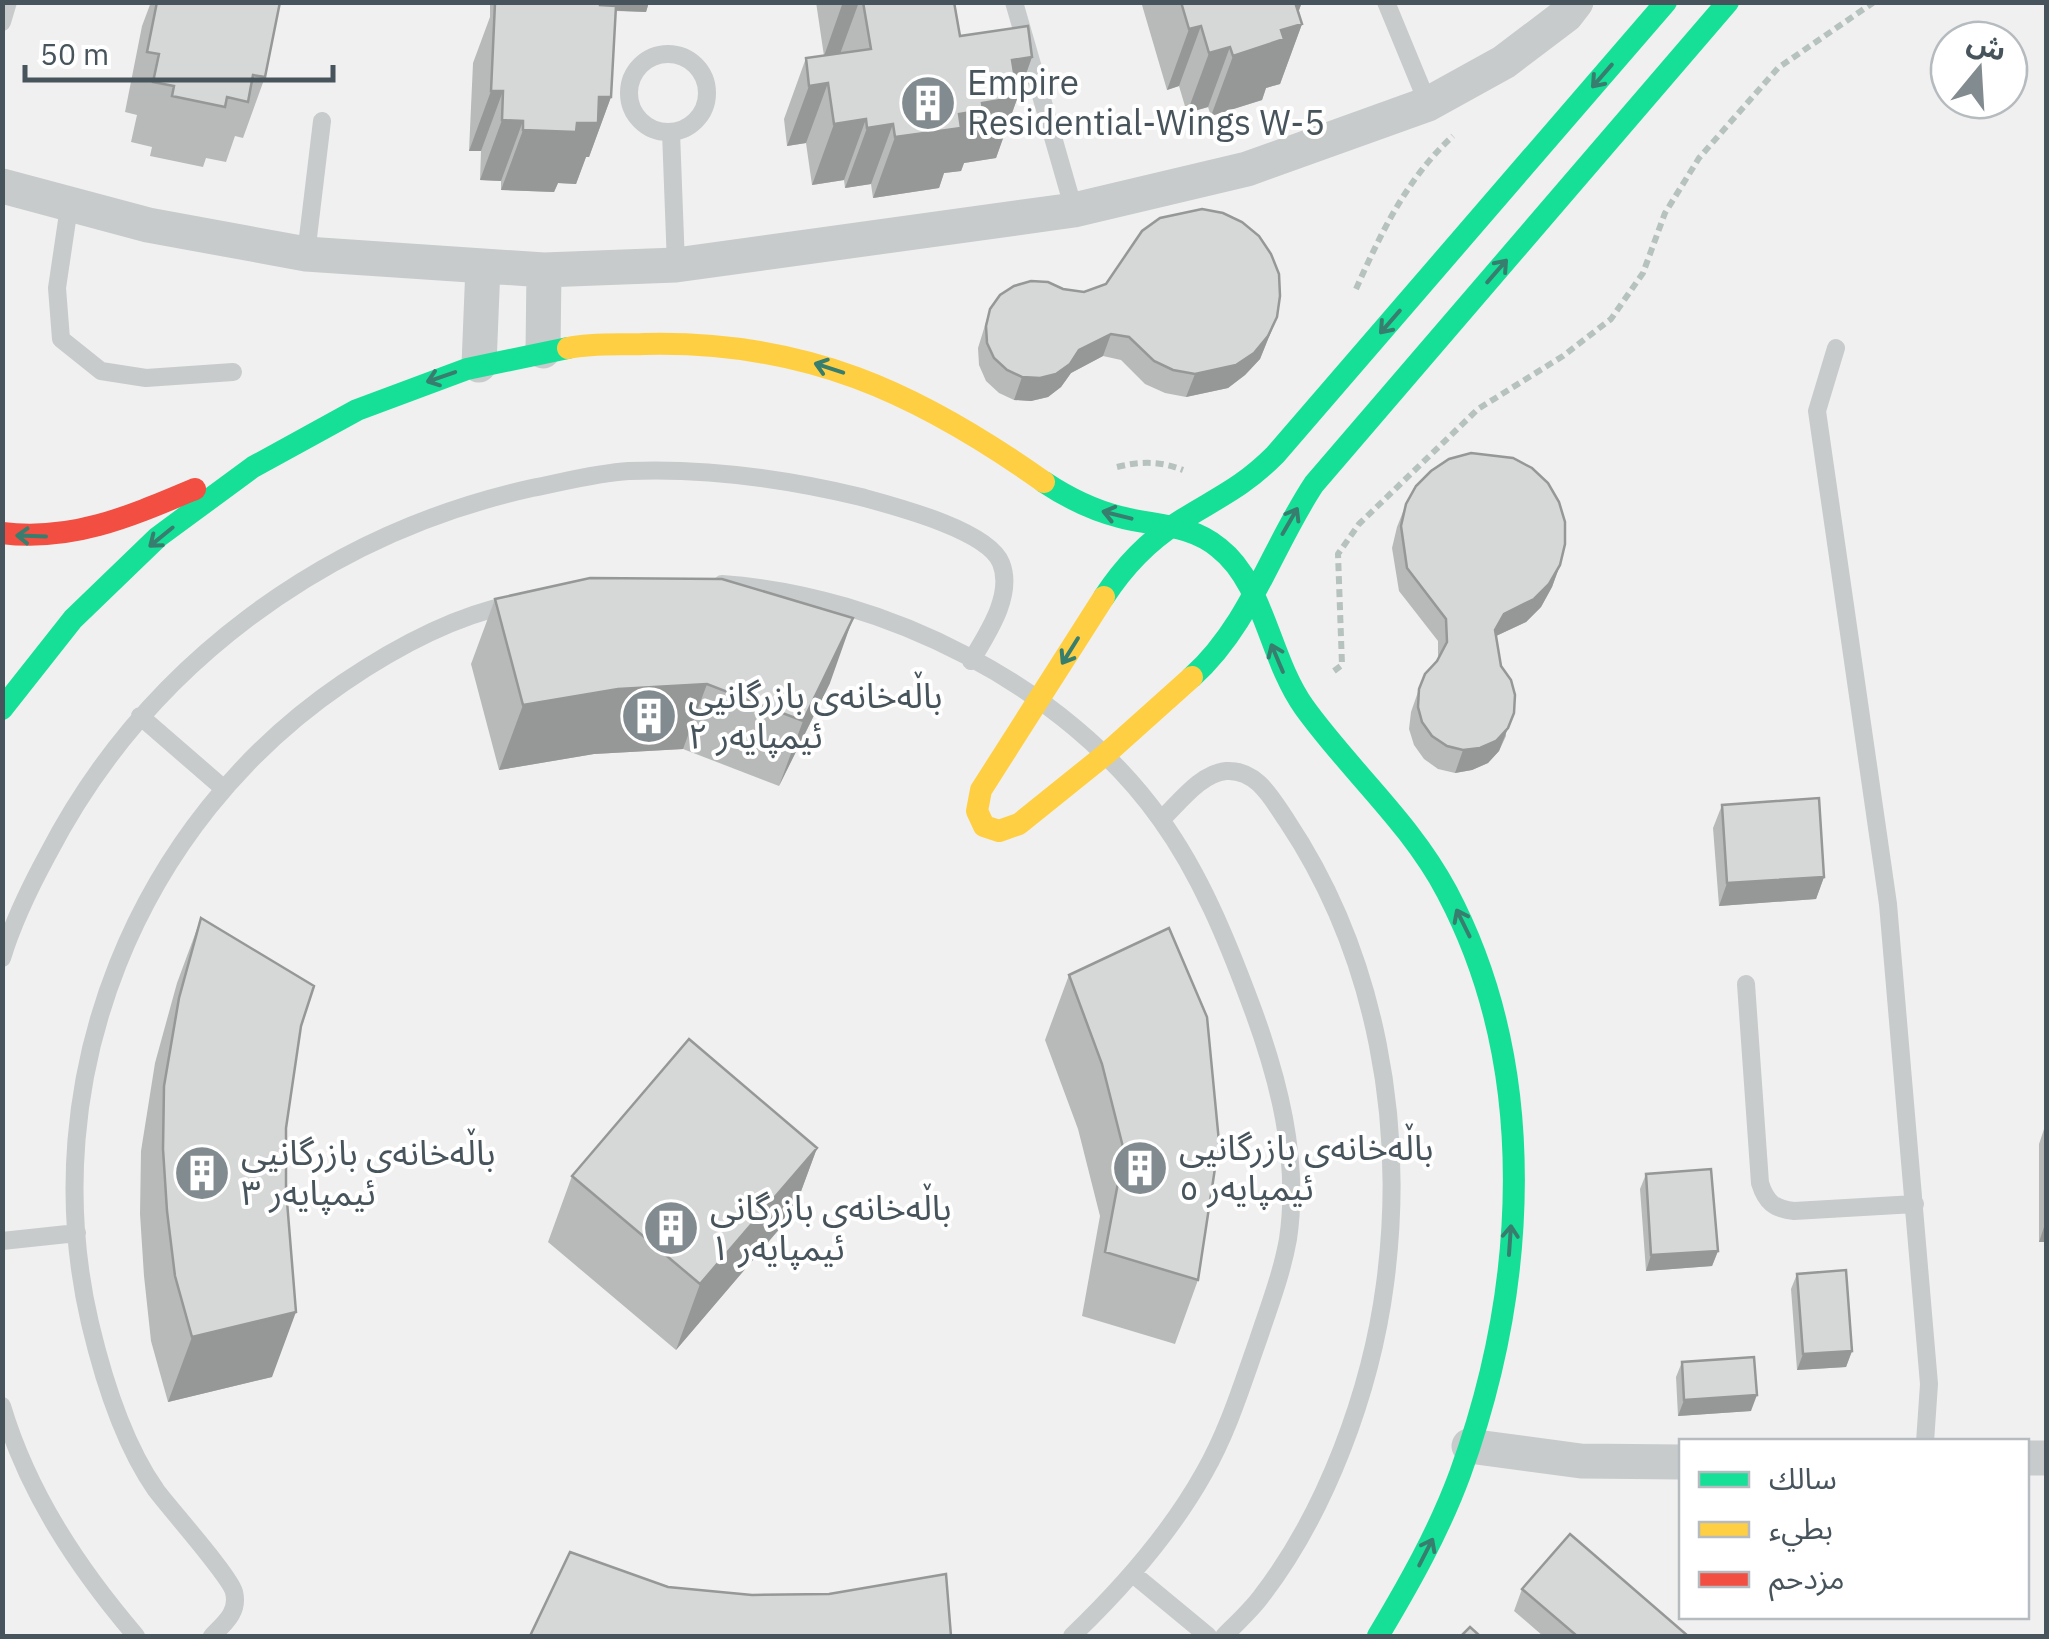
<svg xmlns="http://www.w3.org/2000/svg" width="2049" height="1639" viewBox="0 0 2049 1639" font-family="'IBM Plex Sans','Noto Sans Arabic',sans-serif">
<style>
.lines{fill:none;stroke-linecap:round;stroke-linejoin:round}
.path{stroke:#b6c2be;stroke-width:6;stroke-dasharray:8 5;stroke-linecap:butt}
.lane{stroke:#c7cbcc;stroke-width:18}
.street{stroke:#c7cbcc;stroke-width:35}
.fast{stroke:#16e098;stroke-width:22}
.slow{stroke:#ffcf43;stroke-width:22}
.jam{stroke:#f24e42;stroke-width:22}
.wall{fill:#b8baba}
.shaded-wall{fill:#969797}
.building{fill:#d6d8d8;stroke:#969797;stroke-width:2.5}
.oneway{stroke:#387e6e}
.labels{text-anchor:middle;stroke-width:8;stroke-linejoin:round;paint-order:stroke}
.poi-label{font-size:35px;fill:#47545c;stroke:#fff;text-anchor:start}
</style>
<rect width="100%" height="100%" fill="#f0f0f0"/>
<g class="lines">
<!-- path -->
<path class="path" d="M1356 289C1381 233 1407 178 1453 136
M1117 467C1141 461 1160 461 1183 470
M1334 671 1342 665 1338 554 1359 524 1478 409 1563 356 1611 319 1643 273 1665 213 1699 158 1778 68 1874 2"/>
<!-- lane -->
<path class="lane" d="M1014 2 1074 210
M1386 2 1428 104
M2 22 8 2
M629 93a39 39 0 1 1 78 0a39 39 0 1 1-78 0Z
M671 132 676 265
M69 207 57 288 61 339 101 371 146 378 233 372
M306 254 322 121
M1836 348 1817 411 1888 904 1929 1384 1925 1442
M722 584C885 595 1066 686 1161 820 1200 874 1227 940 1250 1002 1278 1076 1300 1159 1288 1239 1282 1273 1269 1307 1258 1340 1242 1385 1228 1431 1204 1473 1170 1534 1122 1588 1072 1636
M140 716 223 788
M1161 820C1179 803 1201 773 1226 771 1257 769 1272 799 1287 821 1377 956 1406 1125 1385 1284 1371 1391 1326 1513 1260 1598 1250 1611 1236 1624 1224 1636
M2 958C13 922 30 887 48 854 146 665 325 534 532 488 563 482 596 473 629 471 706 468 786 479 861 497 894 506 988 530 1001 563 1014 595 987 634 971 661
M1746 984 1760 1183C1766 1202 1774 1209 1794 1211L1915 1204
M2 1241 77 1233
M2 1406C28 1493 78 1568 136 1636
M1133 1574 1208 1636
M212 1636C225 1623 239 1612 234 1592 230 1576 170 1509 156 1490 123 1443 103 1378 90 1323 33 1079 137 823 343 683 393 649 453 616 513 604"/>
<!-- street -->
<path class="street" d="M2 186 148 225 306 254 544 270 676 265 1074 210 1247 169 1428 104 1504 62 1566 15 1576 2
M543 351 544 270
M479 365 483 266
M1469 1446 1581 1461 1682 1462
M2026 1458H2046"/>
<!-- fast -->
<path class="fast" d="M1044 482C1068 498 1092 510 1120 517 1155 526 1190 524 1219 548 1264 583 1269 658 1304 707 1350 771 1410 822 1447 892 1541 1070 1527 1289 1460 1474 1439 1531 1409 1584 1378 1636
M1104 597C1123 568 1147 542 1177 523 1216 498 1241 489 1275 455L1666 2
M1192 677C1250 625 1272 547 1314 484L1728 2
M2 709 73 619 158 537 253 467 357 410 467 369 568 348"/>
<!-- slow -->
<path class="slow" d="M568 348C593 343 619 345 644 344 804 340 917 392 1044 482
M1104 597 981 790 977 811 984 826 999 831 1019 824 1106 754 1192 677"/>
<!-- jam -->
<path class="jam" d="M2 533C72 542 131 516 195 489"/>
</g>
<!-- wall -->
<path class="wall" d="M151 2H280L265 77 243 138 235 136 226 162 206 158 203 167 150 156 152 147 131 142 137 115 125 112 142 26Z
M438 2H649L646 12 616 11 611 97 589 157H586L576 184 558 183 554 192 501 190V181L480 180 481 151H469L473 63 490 17V5Z
M816 2H955L960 36 1032 57 996 158 964 163 961 171 944 173 939 188 873 198 871 184 845 188 844 180 812 185 806 143 787 146 784 119 806 58 824 56Z
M1143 2H1302L1298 13 1302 24 1280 84 1266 88 1262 100 1211 116 1208 107 1187 113 1179 86 1167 90 1142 5Z
M1063 289 1277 317 1260 359 1245 375 1228 388 1186 397 1165 393 1145 384 1121 360 1103 356 1071 373 1061 387 1048 397 1031 401 1014 400 999 393 986 381 979 365 978 348 990 309Z
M1406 504 1560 565 1552 587 1541 607 1526 622 1496 636 1506 736 1499 751 1488 763 1472 770 1455 773 1438 769 1424 759 1414 745 1409 729 1411 712 1419 689 1438 659V641L1399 591 1392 548 1397 527Z
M495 599 830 683 779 786 683 749 594 754 499 770 471 664Z
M1722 805 1824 877 1816 899 1719 906 1713 828Z
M201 918 301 1026 286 1128 272 1377 168 1402 151 1341 144 1276 140 1214 141 1151 155 1063 177 983Z
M1069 975 1198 1280 1175 1344 1082 1316 1100 1216 1078 1129 1045 1040Z
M2046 1123V1242H2039V1144Z
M817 1148 793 1213 676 1350 548 1242 572 1176Z
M1646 1174 1718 1251 1712 1266 1646 1271 1640 1189Z
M1797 1274 1852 1351 1846 1367 1797 1370 1791 1289Z
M1682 1362 1751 1411 1678 1416 1676 1377Z
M1522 1589 1688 1636H1543L1514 1611Z"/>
<!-- shaded-wall -->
<path class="shaded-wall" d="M438 2H491L490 5Z
M582 2H649L646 12 579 9Z
M843 2H859L840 54 824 56Z
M1292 2H1302L1293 26 1302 24 1280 84 1266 88 1262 100 1211 116 1233 56Z
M1201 26 1179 86 1167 90 1189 29Z
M1230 47 1208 107 1187 113 1209 53Z
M1032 57 996 158 964 163 961 171 944 173 939 188 873 198 895 137 959 114 982 103 1012 60Z
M828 83 806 143 787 146 809 86Z
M491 91H503L481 151H469Z
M599 97H611L589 157H586L576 184 558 183 554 192 501 190 523 130 577 123Z
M866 119 844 180 812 185 834 124Z
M502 120 523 121 501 181 480 180Z
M893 124 871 184 845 188 867 128Z
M1277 317 1260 359 1245 375 1228 388 1186 397 1195 374Z
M1111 334 1103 356 1071 373 1061 387 1048 397 1031 401 1014 400 1022 377Z
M1560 565 1552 587 1541 607 1526 622 1496 636 1495 630 1504 614Z
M853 618 830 683 779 786 803 721Z
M707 684 683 749 594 754 499 770 523 705 618 689Z
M1514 713 1499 751 1488 763 1472 770 1455 773 1463 750Z
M1824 877 1816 899 1719 906 1727 883Z
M817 1148 793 1213 676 1350 700 1284Z
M2046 1221V1242H2039Z
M1718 1251 1712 1266 1646 1271 1651 1255Z
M296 1312 272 1377 168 1402 192 1337Z
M1852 1351 1846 1367 1797 1370 1803 1354Z
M1757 1395 1751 1411 1678 1416 1684 1400Z"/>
<!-- building -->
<path class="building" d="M157 2H280L265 77 253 75 248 102 227 97 225 107 172 96 174 86 153 82 159 54 147 52Z
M510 2H600V5L616 6 611 97H599L598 123H577L576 132 523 130V121L502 120 503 91H491L495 3Z
M863 2H954L960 36 1028 26 1032 57 1012 60 1018 97 982 103 983 110 959 114 961 128 895 137 893 124 867 128 866 119 834 124 828 83 809 86 806 58 871 49Z
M1181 2H1295L1302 24 1281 30 1284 39 1233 56 1230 47 1209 53 1201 26 1189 29Z
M1202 209 1223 213 1242 222 1259 236 1271 254 1279 274 1280 296 1277 317 1268 336 1254 353 1236 365 1195 374 1173 370 1154 361 1129 337 1111 334 1079 350 1070 364 1056 374 1040 378 1022 377 1007 370 994 358 987 343 986 326 990 309 1000 295 1014 286 1031 281 1048 282 1063 289 1084 292 1106 284 1142 231 1160 218Z
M1471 453 1513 458 1532 468 1548 483 1559 502 1565 522V544L1560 565 1549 584 1534 599 1504 614 1495 630 1501 666 1511 680 1515 695 1514 713 1508 728 1496 741 1480 748 1463 750 1447 746 1432 736 1422 722 1418 707 1419 689 1425 674 1437 661 1447 642 1446 619 1407 568 1401 526 1406 504 1416 486 1431 471 1449 459Z
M590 578 722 579 853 618 803 721 707 684 618 689 523 705 495 599Z
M1819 798 1824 877 1727 883 1722 805Z
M201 918 314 986 301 1026 286 1128V1189L296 1312 192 1337 175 1276 167 1211 163 1149 164 1086 179 998Z
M1169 928 1207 1017 1219 1142 1198 1280 1105 1252 1124 1151 1102 1064 1069 975Z
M689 1039 817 1148 700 1284 572 1176Z
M1711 1169 1718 1251 1651 1255 1646 1174Z
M1846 1270 1852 1351 1803 1354 1797 1274Z
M1754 1357 1757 1395 1684 1400 1682 1362Z
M1570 1534 1688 1636H1577L1522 1589Z
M570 1552 668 1587 752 1595 829 1594 946 1574 951 1636H530Z
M1470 1627 1480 1636H1461Z"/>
<!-- one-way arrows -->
<defs><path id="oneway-shaft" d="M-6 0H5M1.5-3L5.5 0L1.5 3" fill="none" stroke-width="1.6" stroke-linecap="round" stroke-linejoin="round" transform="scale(2.5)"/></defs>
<g class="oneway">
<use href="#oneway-shaft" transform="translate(1602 76) rotate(131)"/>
<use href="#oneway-shaft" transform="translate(1497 271) rotate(-49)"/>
<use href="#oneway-shaft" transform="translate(1390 322) rotate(131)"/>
<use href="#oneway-shaft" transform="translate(829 368) rotate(-162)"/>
<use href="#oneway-shaft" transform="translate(441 377) rotate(161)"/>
<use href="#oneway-shaft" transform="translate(1117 515) rotate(-166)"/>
<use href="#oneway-shaft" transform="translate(1290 521) rotate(-60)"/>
<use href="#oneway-shaft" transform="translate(31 536) rotate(-178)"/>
<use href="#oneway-shaft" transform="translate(161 537) rotate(141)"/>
<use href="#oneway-shaft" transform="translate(1070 651) rotate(122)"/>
<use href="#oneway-shaft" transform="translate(1277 658) rotate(-113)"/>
<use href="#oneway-shaft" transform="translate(1463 923) rotate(-116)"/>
<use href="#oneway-shaft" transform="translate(1510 1240) rotate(-86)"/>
<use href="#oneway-shaft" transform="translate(1426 1552) rotate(-63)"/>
</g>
<!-- icons -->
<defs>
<g id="building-disc" transform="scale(2.875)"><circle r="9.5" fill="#828b90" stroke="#fff"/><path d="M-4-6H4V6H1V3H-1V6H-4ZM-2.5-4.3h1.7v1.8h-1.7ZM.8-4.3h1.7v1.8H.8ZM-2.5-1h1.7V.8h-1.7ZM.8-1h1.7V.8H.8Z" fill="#fff"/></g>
</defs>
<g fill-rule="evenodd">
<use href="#building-disc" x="928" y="103"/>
<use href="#building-disc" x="649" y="716"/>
<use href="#building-disc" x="1140" y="1168"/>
<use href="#building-disc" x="202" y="1173"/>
<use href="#building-disc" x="671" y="1228"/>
</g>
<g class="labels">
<!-- poi labels -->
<g class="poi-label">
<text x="967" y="95">Empire<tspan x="967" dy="40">Residential-Wings W-5</tspan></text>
<text x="688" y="708">باڵەخانەی بازرگانیی<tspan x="688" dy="40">ئیمپایەر ٢</tspan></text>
<text x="1179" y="1160">باڵەخانەی بازرگانیی<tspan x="1179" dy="40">ئیمپایەر ٥</tspan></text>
<text x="241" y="1165">باڵەخانەی بازرگانیی<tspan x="241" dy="40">ئیمپایەر ٣</tspan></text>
<text x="710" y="1220">باڵەخانەی بازرگانی<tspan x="710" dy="40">ئیمپایەر ١</tspan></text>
</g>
</g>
<!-- border -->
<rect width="2049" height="1639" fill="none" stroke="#47545c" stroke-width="10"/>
<!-- legend -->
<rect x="1679" y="1439" width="350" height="180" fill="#ffffff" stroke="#b5bbbe" stroke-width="2.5"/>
<rect x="1699" y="1472" width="50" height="15" fill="#16e098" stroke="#b5bbbe" stroke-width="2.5"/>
<text x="1769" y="1489" font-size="30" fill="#47545c">سالك</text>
<rect x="1699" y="1522" width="50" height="15" fill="#ffcf43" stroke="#b5bbbe" stroke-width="2.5"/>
<text x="1769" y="1539" font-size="30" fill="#47545c">بطيء</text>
<rect x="1699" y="1572" width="50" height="15" fill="#f24e42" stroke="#b5bbbe" stroke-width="2.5"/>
<text x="1769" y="1589" font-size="30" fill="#47545c">مزدحم</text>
<!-- north arrow -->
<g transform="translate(1979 70) rotate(18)"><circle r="48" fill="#ffffff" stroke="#b5bbbe" stroke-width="2.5"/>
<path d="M0-8L18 38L0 25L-18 38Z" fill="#828b90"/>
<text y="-15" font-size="28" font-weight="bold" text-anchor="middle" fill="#47545c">ش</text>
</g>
<!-- scale -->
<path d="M25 65v15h308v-15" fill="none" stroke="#47545c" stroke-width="5"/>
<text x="40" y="65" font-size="30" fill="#47545c" stroke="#ffffff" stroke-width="8" paint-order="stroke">50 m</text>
</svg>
